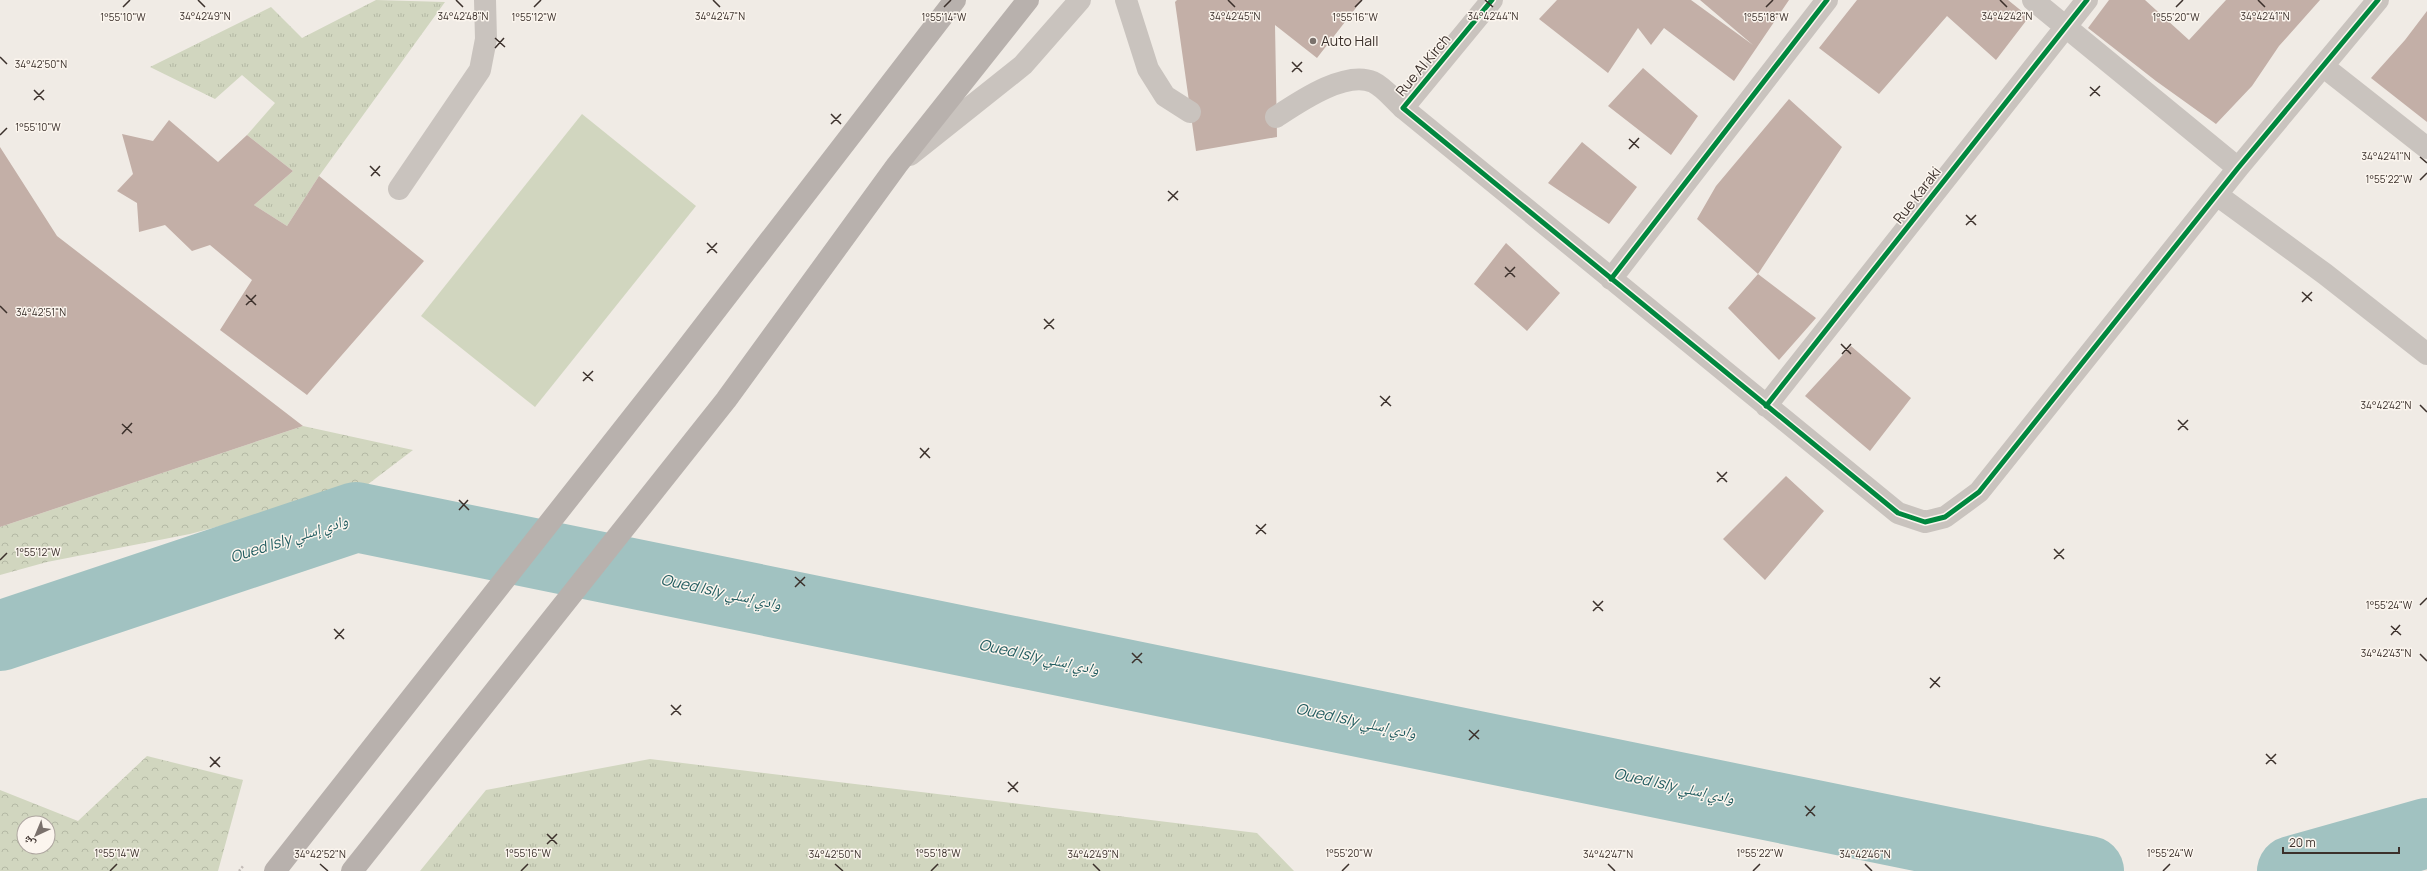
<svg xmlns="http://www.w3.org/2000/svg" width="2427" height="871" viewBox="0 0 2427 871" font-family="Manrope,'Noto Naskh Arabic',sans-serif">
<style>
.grass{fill:url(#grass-tufts)}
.forest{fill:url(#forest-crowns);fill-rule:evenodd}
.garden{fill:#d1d6bf}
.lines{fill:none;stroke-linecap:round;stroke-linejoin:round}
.river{stroke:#a1c2c1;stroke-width:70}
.building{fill:#c3afa7}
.path{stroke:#c2bbb6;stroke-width:2.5;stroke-dasharray:2 2;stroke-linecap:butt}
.lane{stroke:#c9c3be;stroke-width:22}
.street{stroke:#c9c3be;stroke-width:22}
.primary{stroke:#b8b1ad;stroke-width:22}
.cycleway-casing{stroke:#fbf5ee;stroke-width:8}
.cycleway{stroke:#00873e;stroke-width:5}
.ticks{fill:none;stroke:#3b302b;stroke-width:1.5}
.poi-dot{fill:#7a716c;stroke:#fbf5ee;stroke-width:1.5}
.labels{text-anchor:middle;stroke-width:3;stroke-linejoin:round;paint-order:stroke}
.poi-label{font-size:14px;fill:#3b302b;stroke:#fbf5ee;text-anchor:start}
.street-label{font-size:14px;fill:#3b302b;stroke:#fbf5ee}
.water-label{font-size:15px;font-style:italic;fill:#1f5a5e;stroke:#fbf5ee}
.ticks-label{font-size:10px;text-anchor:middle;fill:#3b302b;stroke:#fbf5ee;stroke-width:3;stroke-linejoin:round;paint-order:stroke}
</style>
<defs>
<pattern id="grass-tufts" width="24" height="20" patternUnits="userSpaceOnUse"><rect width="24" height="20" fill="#d1d6bf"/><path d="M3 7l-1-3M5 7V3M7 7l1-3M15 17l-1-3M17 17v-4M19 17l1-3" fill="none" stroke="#b4b8a4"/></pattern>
<pattern id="forest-crowns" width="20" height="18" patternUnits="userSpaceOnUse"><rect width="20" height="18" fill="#d1d6bf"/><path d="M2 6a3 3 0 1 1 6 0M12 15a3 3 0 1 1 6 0" fill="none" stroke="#b4b8a4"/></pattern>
</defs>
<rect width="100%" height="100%" fill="#f0ebe5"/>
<!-- grass -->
<path class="grass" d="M376 0 445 2 319 176 287 226 254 205 293 171 247 135 275 103 242 75 215 99 150 67 271 7 302 38Z
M650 759 1257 833 1294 871H420L486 790Z"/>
<!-- forest -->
<path class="forest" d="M303 426 413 450 363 488 190 534 47 562 0 575V527Z
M147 756 243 780 218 871H0V790L78 821ZM24 823H48V847H24Z"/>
<!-- garden -->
<path class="garden" d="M582 114 696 206 535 407 421 316Z"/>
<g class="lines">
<!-- river -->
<path class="river" d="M0 636 356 517 2089 871
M2292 871 2427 833"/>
</g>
<!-- building -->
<path class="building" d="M1177 0H1362L1317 58 1275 25 1277 137 1196 151 1175 2Z
M1557 0H1691L1753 45 1700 0H1789L1734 81 1664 28 1651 45 1638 28 1608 73 1539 19Z
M1857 0H2008L2029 17 1996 60 1947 16 1879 94 1819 48Z
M2109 0H2145L2189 40 2226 0H2320L2279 46 2252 86 2216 124 2156 81 2088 28Z
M2427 11V122L2371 78 2405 40Z
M1643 68 1698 116 1671 155 1608 106Z
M1789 99 1842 147 1758 274 1697 219 1716 186Z
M169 120 218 162 247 135 293 171 254 205 287 226 319 176 424 261 307 395 220 330 252 280 210 245 192 251 165 225 139 232 137 203 117 191 133 174 122 134 153 141Z
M1582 142 1637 187 1609 224 1548 183Z
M0 147 57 236 303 426 0 527Z
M1506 243 1560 293 1527 331 1474 284Z
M1758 274 1816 318 1779 360 1728 308Z
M1851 346 1911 398 1870 451 1805 396Z
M1786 476 1824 511 1765 580 1723 539Z"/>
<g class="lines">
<!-- path -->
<path class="path" d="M239 871 244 865"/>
<!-- lane -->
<path class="lane" d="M1126 0 1148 69 1165 96 1190 112
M1276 117C1299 102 1345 70 1373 82 1384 87 1394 100 1403 108
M910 155 1023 65 1080 0
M399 189 480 70 486 39 485 0"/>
<!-- street -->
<path class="street" d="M1492 0 1403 108 1898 513 1925 522 1945 517 1979 492 2238 168 2378 0
M2033 0 2238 168
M2324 67 2427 148
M2217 195 2325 274 2427 354
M1611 279 1827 0
M1766 406 2087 0"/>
<!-- primary -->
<path class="primary" d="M275 871 676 362 955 0
M352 871 726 400 897 165 1028 0"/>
<!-- cycleway casing -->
<g class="cycleway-casing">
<path id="cycleway" d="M1492 0 1403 108 1898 513 1925 522 1945 517 1979 492 2238 168 2378 0
M1611 279 1827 0
M1766 406 2087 0"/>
</g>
<!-- cycleway -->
<use href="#cycleway" class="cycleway"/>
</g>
<!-- ticks -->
<path class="ticks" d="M198 0 205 7M456 0 463 7M713 0 720 7M1228 0 1235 7M1485 0 1493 7M2000 0 2007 7M2258 0 2265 7M123 7 130 0M534 7 541 0M944 7 951 0M1355 7 1362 0M1766 7 1773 0M2176 7 2183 0M495 38 505 47M495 48 504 38M0 57 7 64M1292 62 1302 72M1292 72 1302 62M2090 87 2100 96M34 90 44 100M2090 96 2100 86M34 100 44 90M831 114 841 124M831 124 841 114M0 135 7 128M1629 139 1639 148M1629 149 1639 138M2420 157 2427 163M370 166 380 176M371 176 380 166M2420 180 2427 173M1168 191 1178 200M1168 201 1178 191M1966 215 1976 225M1966 225 1976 215M707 243 717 253M707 253 717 243M1505 267 1515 277M1505 277 1515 267M2302 292 2312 301M246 295 256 305M2302 302 2312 292M246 305 256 295M0 306 7 313M1044 319 1054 329M1044 329 1054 319M1841 344 1851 354M1842 354 1851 344M583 372 593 381M583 381 593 371M1380 396 1391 406M2420 405 2427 412M1381 406 1390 396M2178 420 2188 430M122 424 132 433M2178 430 2188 420M122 434 132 423M920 448 930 458M920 458 929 448M1717 472 1727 482M1717 482 1727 472M459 500 469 510M459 510 468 500M1256 525 1266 534M1256 534 1266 524M2054 549 2064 559M2054 559 2064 549M0 560 7 553M795 577 805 586M795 587 805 577M1593 601 1603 611M2420 605 2427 598M1593 611 1603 601M2391 626 2401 635M334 629 344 639M2391 635 2400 625M335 639 344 629M1132 653 1142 663M2420 654 2427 661M1132 663 1142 653M1930 678 1940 687M1930 688 1940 677M671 705 681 715M671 715 681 705M1469 730 1479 739M1469 740 1479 730M2266 754 2276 764M210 757 220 767M2266 764 2276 754M210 767 220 757M1008 782 1018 792M1008 792 1018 782M1805 806 1815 816M1806 816 1815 806M547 834 557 844M547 844 557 834M320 864 328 871M835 864 843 871M1093 864 1100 871M1608 864 1615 871M1865 864 1872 871M110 871 117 864M521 871 528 864M931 871 938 864M1342 871 1349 864M1753 871 1760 864M2163 871 2170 864"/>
<!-- markers -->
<circle class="poi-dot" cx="1313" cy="41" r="4"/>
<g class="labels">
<!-- poi labels -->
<g class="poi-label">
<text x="1321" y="46">Auto Hall</text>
</g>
<!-- street labels -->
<g class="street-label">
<text transform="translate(1423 65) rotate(-50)" y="5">Rue Al Kirch</text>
<text transform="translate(1917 195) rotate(-52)" y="5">Rue Karaki</text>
</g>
<!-- water labels -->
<g class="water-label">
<text transform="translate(289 539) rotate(-18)" y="5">Oued Isly وادي إسلي</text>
<text transform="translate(721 592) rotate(12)" y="5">Oued Isly وادي إسلي</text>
<text transform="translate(1039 657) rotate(12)" y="5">Oued Isly وادي إسلي</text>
<text transform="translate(1356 721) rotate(12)" y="5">Oued Isly وادي إسلي</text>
<text transform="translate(1674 786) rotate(12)" y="5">Oued Isly وادي إسلي</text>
</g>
</g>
<g class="ticks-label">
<text x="205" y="20">34°42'49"N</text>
<text x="463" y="20">34°42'48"N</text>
<text x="1235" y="20">34°42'45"N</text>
<text x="2007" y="20">34°42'42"N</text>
<text x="720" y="20">34°42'47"N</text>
<text x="1493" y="20">34°42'44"N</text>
<text x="2265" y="20">34°42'41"N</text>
<text x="123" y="21">1°55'10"W</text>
<text x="534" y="21">1°55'12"W</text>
<text x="944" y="21">1°55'14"W</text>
<text x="1355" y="21">1°55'16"W</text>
<text x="1766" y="21">1°55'18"W</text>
<text x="2176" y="21">1°55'20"W</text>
<text x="41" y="68">34°42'50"N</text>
<text x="38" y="131">1°55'10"W</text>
<text x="2386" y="160">34°42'41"N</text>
<text x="2389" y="183">1°55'22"W</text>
<text x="41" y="316">34°42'51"N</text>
<text x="2386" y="409">34°42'42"N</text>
<text x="38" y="556">1°55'12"W</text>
<text x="2389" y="609">1°55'24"W</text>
<text x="2386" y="657">34°42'43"N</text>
<text x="117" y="857">1°55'14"W</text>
<text x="528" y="857">1°55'16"W</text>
<text x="938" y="857">1°55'18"W</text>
<text x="1349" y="857">1°55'20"W</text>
<text x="1760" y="857">1°55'22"W</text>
<text x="2170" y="857">1°55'24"W</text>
<text x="320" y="858">34°42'52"N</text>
<text x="835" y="858">34°42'50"N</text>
<text x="1093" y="858">34°42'49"N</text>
<text x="1608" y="858">34°42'47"N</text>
<text x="1865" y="858">34°42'46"N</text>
</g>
<!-- north arrow -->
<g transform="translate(36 835) rotate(224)"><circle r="19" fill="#fbf5ee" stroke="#aea6a0"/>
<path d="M0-3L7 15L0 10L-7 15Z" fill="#7a716c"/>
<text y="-6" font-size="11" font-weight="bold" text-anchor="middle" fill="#3b302b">ش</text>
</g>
<!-- scale -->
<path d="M2283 847v6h116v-6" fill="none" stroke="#3b302b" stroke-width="2"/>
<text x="2289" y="847" font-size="12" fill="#3b302b" stroke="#fbf5ee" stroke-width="3" paint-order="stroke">20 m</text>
</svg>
